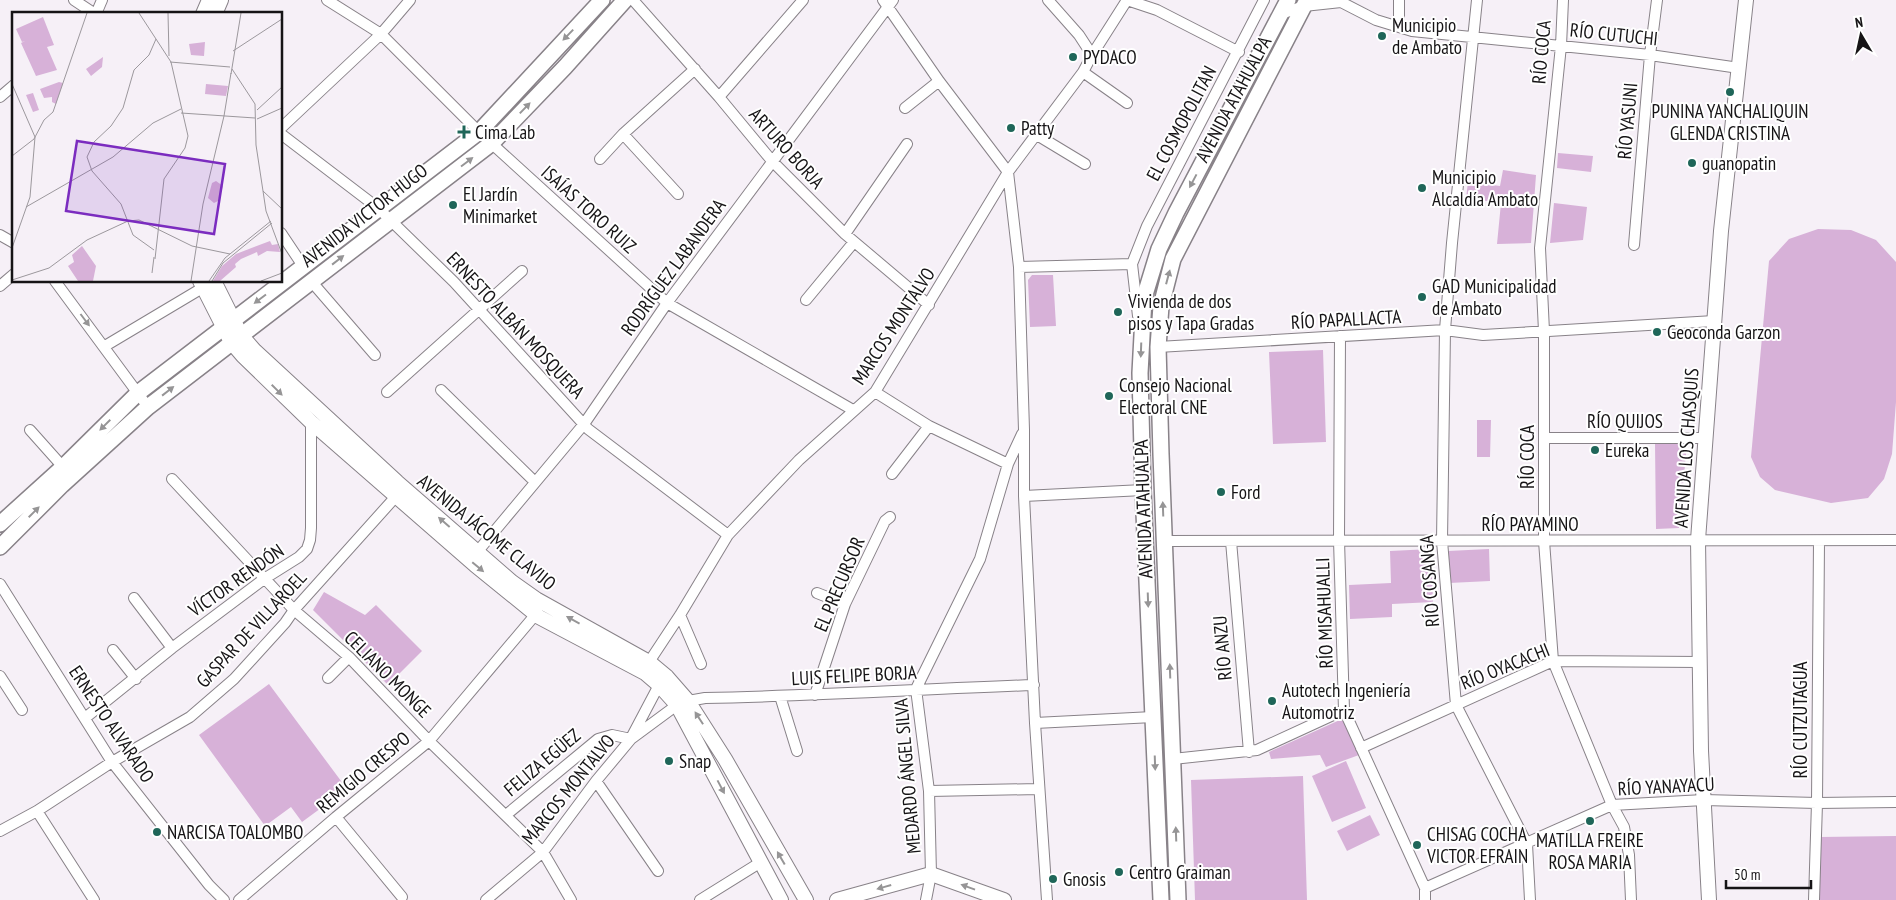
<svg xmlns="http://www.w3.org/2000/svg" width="1896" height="900" viewBox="0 0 1896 900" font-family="'PT Sans Narrow',sans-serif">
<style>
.green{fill:#d7b1d8}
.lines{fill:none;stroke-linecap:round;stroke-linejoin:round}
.street-casing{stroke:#888288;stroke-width:12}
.secondary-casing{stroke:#888288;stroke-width:16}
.primary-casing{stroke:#888288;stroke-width:18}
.street{stroke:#fff;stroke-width:10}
.secondary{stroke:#fff;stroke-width:14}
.primary{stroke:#fff;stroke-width:15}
.oneway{fill:#969596}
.poi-dot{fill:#1f6659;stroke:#fff;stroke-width:2}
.labels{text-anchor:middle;stroke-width:4;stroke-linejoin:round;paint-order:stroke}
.poi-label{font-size:19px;fill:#161416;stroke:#fff;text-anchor:start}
.street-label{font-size:19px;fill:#161416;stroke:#fff}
.inset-road{fill:none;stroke:#9c989d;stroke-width:1}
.view{fill:#7b2cbf;fill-opacity:0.15;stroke:#7b2cbf;stroke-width:2.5}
.inset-edge{fill:none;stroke:#161416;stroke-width:2.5}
</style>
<rect width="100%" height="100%" fill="#f6f0f7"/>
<!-- green -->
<path class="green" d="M1558 153 1593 156 1591 172 1557 168Z
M1503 170 1536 175 1531 243 1497 244 1501 203 1466 198 1468 182 1500 186Z
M1554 203 1587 207 1583 240 1550 243Z
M1818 229 1851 230 1876 240 1896 262V402L1892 454 1884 479 1868 498 1831 503 1775 490 1760 477 1751 457 1769 261 1789 239Z
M1032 275H1053L1056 326 1030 327 1028 280Z
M1323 350 1326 442 1273 444 1269 352Z
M1477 420H1491L1490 457H1477Z
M1655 444H1687L1679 528 1656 529Z
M1431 549 1433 602 1392 604V617L1350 619 1349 585 1391 583 1390 551Z
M1489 549 1490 581 1449 583 1448 551Z
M324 592 365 615 376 605 422 651 388 685 313 610Z
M269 684 347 789 302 822 291 807 265 826 199 735Z
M1342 719 1359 755 1326 767 1320 755 1271 759 1269 752Z
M1346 761 1366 808 1332 822 1312 776Z
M1303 776 1307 900H1195L1191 780Z
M1370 815 1380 835 1347 851 1337 831Z
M1896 836V900H1820V837Z"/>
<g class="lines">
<!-- street casing -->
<g class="street-casing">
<path id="street" d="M74 0 95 14
M327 0 381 34 479 132 667 303 853 410
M633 0 719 97 772 161 845 234 929 305
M883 0 939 81 1008 172 1019 267 1024 430V496L1035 723 1047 900
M1048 0 1079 35 1092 55
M1399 0V27
M1477 0 1452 243 1445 330 1442 541 1456 705 1527 844 1530 900
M1563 0 1561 46 1540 248 1544 331V541L1553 661 1612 805 1624 827 1629 855 1631 900
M96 14 102 0
M1281 14 1304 6 1341 2 1376 20 1412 31 1650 55 1739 68
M1083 72 1127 103
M0 97 14 85
M719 97 803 0
M905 108 939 81
M281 128 381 34 410 0
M281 134 378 208 454 282 588 429 728 535
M623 134 678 194
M1037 135 1085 164
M600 159 623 134 695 69
M281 233 303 266
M845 234 907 144
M0 235 14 243
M1634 245 1650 55 1657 0
M1019 267 1132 264
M55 281 148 407
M311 281 375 355
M0 286 14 274
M806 300 854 242
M1138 316 1132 264 1147 226 1264 0
M1340 336 1339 540 1344 710 1425 888V900
M105 346 209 284
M1158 347 1445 330 1483 335 1714 321
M441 390 535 482
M387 392 522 271
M875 392 929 426 1008 464
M30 430 63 467
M1545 438H1706
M892 474 929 426
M172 479 294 610 349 657 429 741 543 852 571 900
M1024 496 1143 490
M1165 541 1896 540
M1231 541 1249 752
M478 551 584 424 667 303 893 0
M0 584 112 762 209 885 224 900
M817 593 845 604
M134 598 172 648
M680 615 701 664
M113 650 136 679
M647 668 649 662 680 615 728 535 799 460 875 392 1008 172 1083 72 1092 55 1127 0 1157 10 1239 52
M0 676 22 710
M328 678 349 657
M815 695 845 604 885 521 890 517
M780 696 797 751
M85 718 172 648 264 579 299 557 307 549 310 540 311 528V422
M1035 723 1153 717
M631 738 659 685 663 681
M1361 748 1553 661 1701 662
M1173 759 1257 750 1344 710
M596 781 658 871
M929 791 1038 789
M37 811 94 900
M506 815 598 739 612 735 631 739
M336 817 402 897
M0 831 37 811 112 762 190 717 234 679 285 623 294 610 399 493
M1425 888 1612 805 1704 800 1817 803 1896 802
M239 900 336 817 429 741 536 614
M486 900 543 852 596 781 631 739 677 705 688 701 705 698C815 696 924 689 1034 685
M700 900 761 862
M926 900 931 874 929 791 916 689 980 559 1008 464 1022 434
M1814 900 1817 803 1819 541"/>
</g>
<!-- secondary casing -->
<g class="secondary-casing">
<path id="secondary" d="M203 14 209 0
M215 14 221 0
M200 281 231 342 243 356 311 422 475 565 539 617 645 673 659 685 677 705 781 900
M214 281 241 335 255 351 397 482 512 582 536 599 649 662 667 677 688 701 725 759 806 900
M837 900 931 874 1004 900
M1709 900 1701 751 1698 540 1721 231 1746 0"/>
</g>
<!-- primary casing -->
<g class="primary-casing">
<path id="primary" d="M0 524 63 467 138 393 479 132 602 0
M0 547 62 485 148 407 492 143 565 67 625 0
M1161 900 1143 490 1140 373 1144 298 1159 249 1176 213 1288 0
M1178 900 1161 454 1158 347 1161 306 1173 259 1307 0"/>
</g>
<!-- street -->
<use href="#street" class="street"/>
<!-- secondary -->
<use href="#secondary" class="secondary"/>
<!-- primary -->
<use href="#primary" class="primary"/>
</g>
<!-- one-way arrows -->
<defs><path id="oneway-solid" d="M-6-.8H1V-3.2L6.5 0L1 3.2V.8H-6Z" transform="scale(1.25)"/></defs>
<g class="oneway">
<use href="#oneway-solid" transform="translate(568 35) rotate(134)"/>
<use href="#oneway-solid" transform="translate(525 108) rotate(-46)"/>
<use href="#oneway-solid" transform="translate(467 162) rotate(-37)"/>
<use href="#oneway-solid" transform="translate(1193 181) rotate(118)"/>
<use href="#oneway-solid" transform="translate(338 260) rotate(-38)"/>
<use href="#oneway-solid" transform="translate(1168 277) rotate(-75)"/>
<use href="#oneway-solid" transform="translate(260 299) rotate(143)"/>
<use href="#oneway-solid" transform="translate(85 320) rotate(53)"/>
<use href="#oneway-solid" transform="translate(1141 350) rotate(92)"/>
<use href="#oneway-solid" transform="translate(277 390) rotate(45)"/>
<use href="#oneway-solid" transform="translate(168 391) rotate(-38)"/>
<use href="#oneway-solid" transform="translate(105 425) rotate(135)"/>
<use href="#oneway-solid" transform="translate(1163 509) rotate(-92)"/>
<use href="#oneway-solid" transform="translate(34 512) rotate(-45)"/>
<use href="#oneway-solid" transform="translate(444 522) rotate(-139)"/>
<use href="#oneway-solid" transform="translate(478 567) rotate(40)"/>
<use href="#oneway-solid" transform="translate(1148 600) rotate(88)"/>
<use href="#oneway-solid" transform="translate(573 620) rotate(-151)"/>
<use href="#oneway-solid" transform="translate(1170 671) rotate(-92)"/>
<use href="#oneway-solid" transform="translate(699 718) rotate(-123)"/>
<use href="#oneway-solid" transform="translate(1155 763) rotate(88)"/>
<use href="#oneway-solid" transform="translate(721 787) rotate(62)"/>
<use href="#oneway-solid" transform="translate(1176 834) rotate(-92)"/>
<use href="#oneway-solid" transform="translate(781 858) rotate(-120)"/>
<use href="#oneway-solid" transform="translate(884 887) rotate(164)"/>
<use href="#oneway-solid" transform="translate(968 887) rotate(-160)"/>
</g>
<!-- markers -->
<g class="poi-dot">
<circle cx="1382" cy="36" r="5"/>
<circle cx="1073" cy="57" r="5"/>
<circle cx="1730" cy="92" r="5"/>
<circle cx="1011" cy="128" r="5"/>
<path d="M461.5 124.5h5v5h5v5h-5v5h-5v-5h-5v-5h5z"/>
<circle cx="1692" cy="163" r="5"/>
<circle cx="1422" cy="188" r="5"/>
<circle cx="453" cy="205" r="5"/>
<circle cx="1422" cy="297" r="5"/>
<circle cx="1118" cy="312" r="5"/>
<circle cx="1657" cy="332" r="5"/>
<circle cx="1109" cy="396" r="5"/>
<circle cx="1595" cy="450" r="5"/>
<circle cx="1221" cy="492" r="5"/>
<circle cx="1272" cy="701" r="5"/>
<circle cx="669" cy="761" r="5"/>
<circle cx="1590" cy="821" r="5"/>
<circle cx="157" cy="832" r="5"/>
<circle cx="1417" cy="845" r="5"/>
<circle cx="1119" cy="872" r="5"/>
<circle cx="1053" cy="879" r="5"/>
</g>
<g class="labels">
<!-- poi labels -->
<g class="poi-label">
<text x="1392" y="32">Municipio<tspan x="1392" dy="22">de Ambato</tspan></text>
<text x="1083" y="64">PYDACO</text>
<text x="1730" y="118" text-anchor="middle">PUNINA YANCHALIQUIN<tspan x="1730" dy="22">GLENDA CRISTINA</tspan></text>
<text x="1021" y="135">Patty</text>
<text x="475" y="139">Cima Lab</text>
<text x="1702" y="170">guanopatin</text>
<text x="1432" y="184">Municipio<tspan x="1432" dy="22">Alcaldía Ambato</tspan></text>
<text x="463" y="201">El Jardín<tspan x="463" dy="22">Minimarket</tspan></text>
<text x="1432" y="293">GAD Municipalidad<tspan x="1432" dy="22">de Ambato</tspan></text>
<text x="1128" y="308">Vivienda de dos<tspan x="1128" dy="22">pisos y Tapa Gradas</tspan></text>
<text x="1667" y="339">Geoconda Garzon</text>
<text x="1119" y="392">Consejo Nacional<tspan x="1119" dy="22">Electoral CNE</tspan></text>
<text x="1605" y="457">Eureka</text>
<text x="1231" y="499">Ford</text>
<text x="1282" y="697">Autotech Ingeniería<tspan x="1282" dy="22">Automotriz</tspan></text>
<text x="679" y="768">Snap</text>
<text x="167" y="839">NARCISA TOALOMBO</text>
<text x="1427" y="841">CHISAG COCHA<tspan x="1427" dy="22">VICTOR EFRAIN</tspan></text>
<text x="1590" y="847" text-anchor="middle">MATILLA FREIRE<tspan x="1590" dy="22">ROSA MARIA</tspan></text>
<text x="1129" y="879">Centro Graiman</text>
<text x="1063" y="886">Gnosis</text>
</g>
<!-- street labels -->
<g class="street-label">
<text transform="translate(1614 34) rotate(6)" y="7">RÍO CUTUCHI</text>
<text transform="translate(1541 52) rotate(-85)" y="7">RÍO COCA</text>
<text transform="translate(1233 99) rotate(-62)" y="7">AVENIDA ATAHUALPA</text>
<text transform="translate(1627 121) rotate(-85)" y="7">RÍO YASUNI</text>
<text transform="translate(1181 123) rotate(-62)" y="7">EL COSMOPOLITAN</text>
<text transform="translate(787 148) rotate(48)" y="7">ARTURO BORJA</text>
<text transform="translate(589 209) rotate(42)" y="7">ISAÍAS TORO RUIZ</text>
<text transform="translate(364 215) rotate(-38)" y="7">AVENIDA VICTOR HUGO</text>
<text transform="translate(673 267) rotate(-54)" y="7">RODRÍGUEZ LABANDERA</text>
<text transform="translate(1346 319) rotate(-3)" y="7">RÍO PAPALLACTA</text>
<text transform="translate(516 325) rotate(47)" y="7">ERNESTO ALBÁN MOSQUERA</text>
<text transform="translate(893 326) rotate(-57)" y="7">MARCOS MONTALVO</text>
<text x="1625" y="428">RÍO QUIJOS</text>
<text transform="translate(1686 448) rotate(-86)" y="7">AVENIDA LOS CHASQUIS</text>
<text transform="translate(1527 457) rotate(-90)" y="7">RÍO COCA</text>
<text transform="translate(1143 509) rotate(-92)" y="7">AVENIDA ATAHUALPA</text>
<text x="1530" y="531">RÍO PAYAMINO</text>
<text transform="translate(487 532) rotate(39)" y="7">AVENIDA JÁCOME CLAVIJO</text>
<text transform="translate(236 580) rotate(-35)" y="7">VÍCTOR RENDÓN</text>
<text transform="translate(1429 581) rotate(-94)" y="7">RÍO COSANGA</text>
<text transform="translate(839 584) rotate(-67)" y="7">EL PRECURSOR</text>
<text transform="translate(1324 613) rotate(-92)" y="7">RÍO MISAHUALLI</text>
<text transform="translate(251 629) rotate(-47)" y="7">GASPAR DE VILLAROEL</text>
<text transform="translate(1222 648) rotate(-95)" y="7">RÍO ANZU</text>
<text transform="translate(1505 666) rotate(-22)" y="7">RÍO OYACACHI</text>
<text transform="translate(388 674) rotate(45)" y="7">CELIANO MONGE</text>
<text transform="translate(854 675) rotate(-3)" y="7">LUIS FELIPE BORJA</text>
<text transform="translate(1800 720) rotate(-90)" y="7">RÍO CUTZUTAGUA</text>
<text transform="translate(112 724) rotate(56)" y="7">ERNESTO ALVARADO</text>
<text transform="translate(542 762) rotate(-40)" y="7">FELIZA EGÜEZ</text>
<text transform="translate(363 772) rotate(-40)" y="7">REMIGIO CRESPO</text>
<text transform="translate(907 776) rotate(-95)" y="7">MEDARDO ÁNGEL SILVA</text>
<text transform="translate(1666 786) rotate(-3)" y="7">RÍO YANAYACU</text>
<text transform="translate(568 789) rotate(-51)" y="7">MARCOS MONTALVO</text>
</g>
</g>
<!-- overview -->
<g transform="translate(12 12)">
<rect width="270" height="270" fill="#f6f0f7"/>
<path d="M31 5 42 33 35 35 45 58 24 64 9 31 13 29 10 30 4 17ZM193 30 192 44 179 43 177 32ZM91 45 90 55 79 64 74 57ZM47 70 51 71 44 92 40 90V85L32 86 28 77ZM194 72 216 74 214 84 193 82ZM21 81 27 98 21 100 14 83ZM204 169 211 174 206 189 202 191 196 186 200 171ZM258 229 260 233 266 232 268 240 255 239 246 244 245 240 229 247 223 252 224 255 208 269H201L210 254 224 242ZM70 234 84 254 81 269H66L56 254 62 250 60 243Z" fill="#d7b1d8"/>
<path class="inset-road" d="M127 1 159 50 176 124 173 136 152 167 143 247M156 1 157 44M221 39 270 7M158 50 218 55M220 57 243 92 244 133 251 179 270 197M219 62 229 1M0 72 23 125 18 185 0 236M245 98 270 75M169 101 243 106M212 104 219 61M245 107 270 96M0 144 22 127 32 108 41 100 75 1M251 179 254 199 270 242M14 195 101 145 141 111 169 97M142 238 121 223 109 192 80 159 75 145 82 130 99 114 111 96 122 58 137 43 144 27M140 261 142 245M0 268 37 256 75 228 116 209 127 208 180 234 218 242M179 269 191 192 212 104M197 269 213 246 259 209M200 269 211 251 260 211M249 269 270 261"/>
<path class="view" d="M65 129 213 152 202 222 54 199Z"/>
<rect width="270" height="270" class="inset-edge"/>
</g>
<!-- north arrow -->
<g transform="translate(1861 35) rotate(351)" stroke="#ffffff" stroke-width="4" paint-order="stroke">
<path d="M0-4L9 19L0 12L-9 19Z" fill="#161416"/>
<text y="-8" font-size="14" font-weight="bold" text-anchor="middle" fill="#161416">N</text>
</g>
<!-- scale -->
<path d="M1726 880v8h85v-8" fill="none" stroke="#161416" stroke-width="2.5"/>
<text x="1734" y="880" font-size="15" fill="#161416" stroke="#ffffff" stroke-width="4" paint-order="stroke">50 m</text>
</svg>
